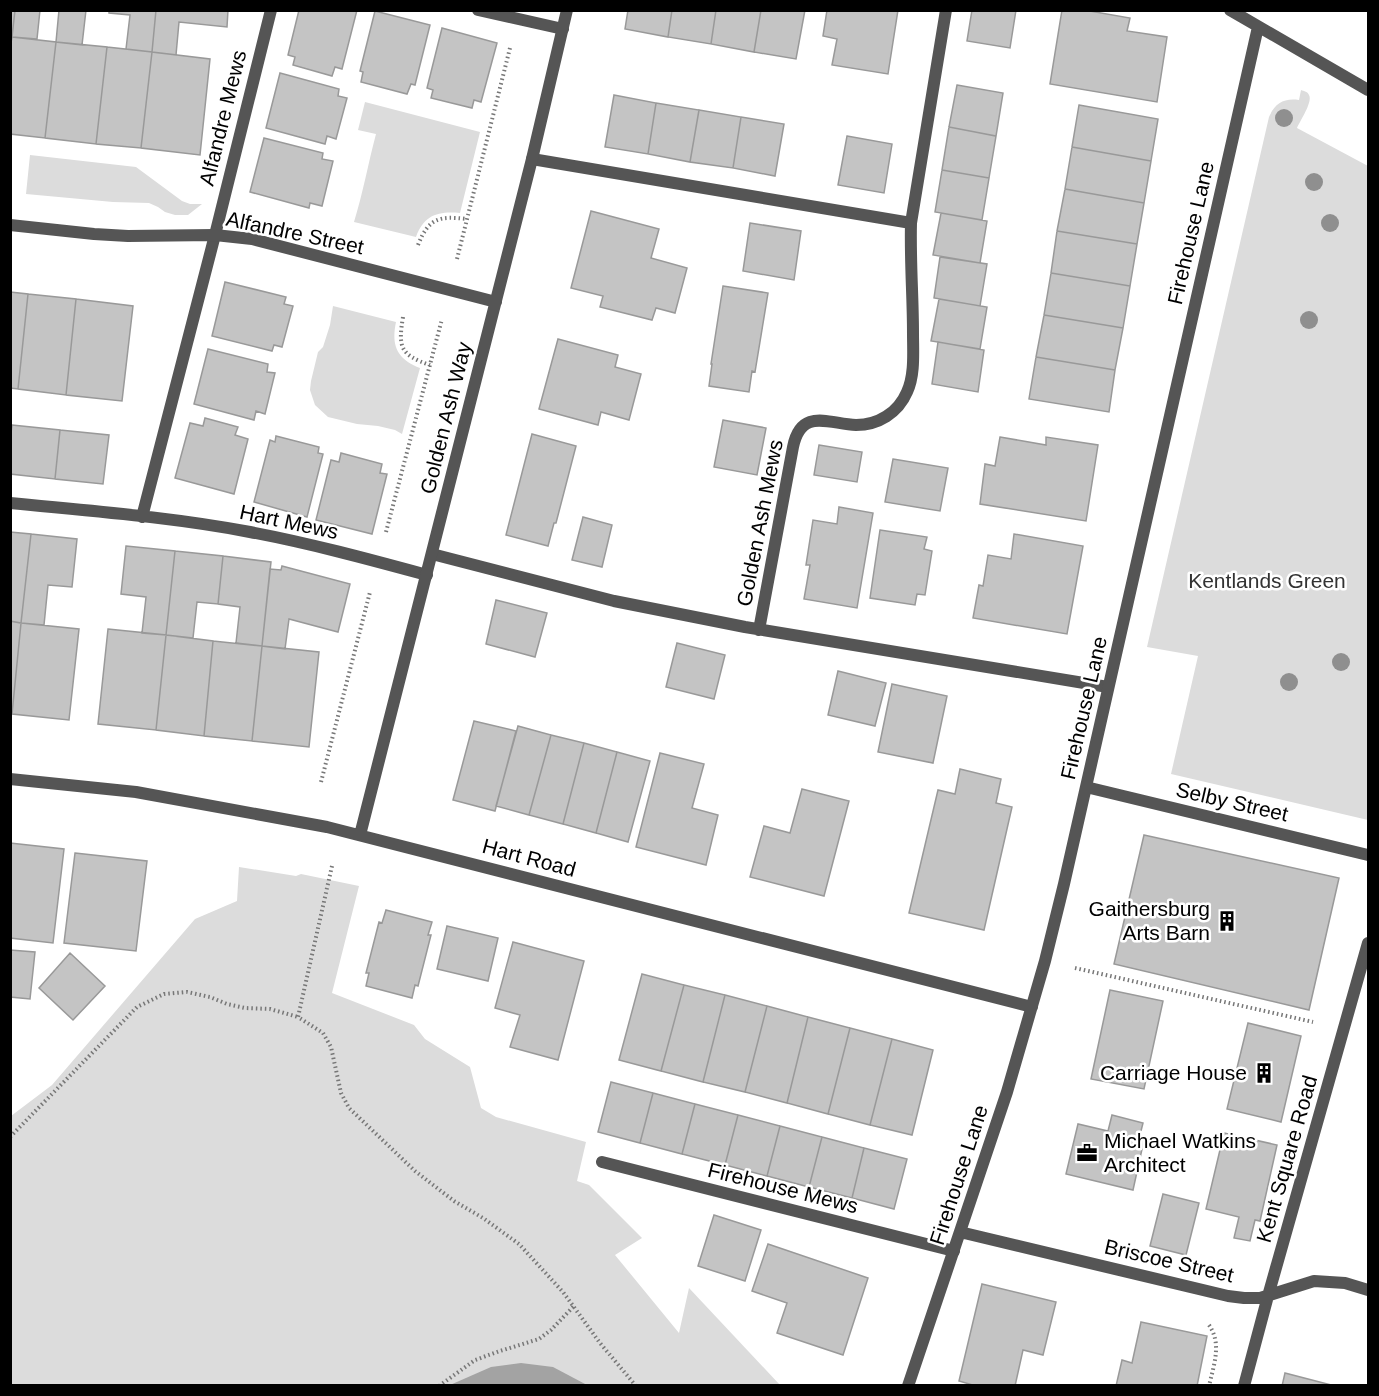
<svg xmlns="http://www.w3.org/2000/svg" width="1379" height="1396" viewBox="0 0 1379 1396" font-family="Arial,sans-serif">
<style>
.green{fill:#dcdcdc}
.water{fill:#a3a3a3}
.building{fill:#c4c4c4;stroke:#999;stroke-width:1.5}
.lines{fill:none;stroke-linecap:round;stroke-linejoin:round}
.path{stroke:#777;stroke-width:4;stroke-dasharray:1.5 3;stroke-linecap:butt}
.lane{stroke:#555;stroke-width:12}
.street{stroke:#555;stroke-width:12}
.tree{fill:#8f8f8f}
.labels{text-anchor:middle;stroke-width:5;stroke-linejoin:round;paint-order:stroke}
.street-label{font-size:21px;fill:#000;stroke:#fff}
.park-label{font-size:21px;fill:#333;stroke:#fff}
.poi-label{font-size:21px;fill:#000;stroke:#fff;text-anchor:end}
</style>
<rect width="100%" height="100%" fill="#fff"/>
<!-- green -->
<path class="green" d="M1301 90C1304 91 1308 92 1309 95 1313 102 1300 121 1297 128L1368 166V820L1171 774 1198 656 1147 647 1269 117C1275 103 1284 98 1299 100Z
M365 102 480 132 460 213C438 211 424 215 416 237L354 222C363 193 368 164 376 134L358 130Z
M30 155 136 167 182 201 190 204H202L188 215H175L165 212 158 207 149 203 113 202 26 194Z
M333 306 396 322C391 346 397 359 420 368L402 434 395 430 378 426 357 424 328 417 315 405 310 390 311 381 318 352 323 347 330 325Z
M239 867 296 876 301 874 359 886 332 993 414 1025 425 1039 470 1067 481 1108 496 1117 586 1142 577 1181 589 1185 642 1238 615 1255 679 1333 689 1288 780 1385 11 1386V1116L52 1085 195 919 237 901Z"/>
<!-- water -->
<path class="water" d="M521 1363 553 1367 587 1385H450L491 1367Z"/>
<!-- building -->
<path class="building" d="M10 10H15L12 37 10 36Z
M15 10H40L37 39 12 37Z
M59 10H86L82 45 56 42Z
M109 10H156L152 52 126 49 130 15 109 13Z
M156 10H228L227 27 179 22 176 55 152 52Z
M299 10H357L342 69 335 67 332 76 293 65 295 57 288 55Z
M628 10H672L668 37 625 29Z
M672 10H716L711 44 668 37Z
M716 10H761L754 52 711 44Z
M761 10H805L796 59 754 52Z
M827 10H898L888 74 832 65 837 39 823 36Z
M972 10H1016L1010 48 967 41Z
M1062 10H1084L1130 18 1127 31 1167 37 1157 102 1050 84Z
M375 11 430 25 415 85 411 84 407 94 361 82 363 72 360 71Z
M442 28 497 43 481 102 474 100 472 108 431 98 433 90 427 88Z
M12 37 56 42 45 138 10 134V48Z
M56 42 107 47 96 144 45 138Z
M107 47 152 52 141 148 96 144Z
M152 52 210 59 200 155 141 148Z
M280 73 339 89 338 96 347 98 336 139 327 136 325 144 266 128Z
M957 85 1003 93 996 136 949 127Z
M614 95 656 103 648 154 605 147Z
M656 103 699 110 690 162 648 154Z
M1079 105 1158 119 1151 161 1072 147Z
M699 110 741 117 733 168 690 162Z
M741 117 784 124 775 176 733 168Z
M949 127 996 136 989 178 942 170Z
M847 136 892 144 884 193 838 185Z
M264 138 323 153 322 159 333 161 322 206 310 203 309 208 250 192Z
M1072 147 1151 161 1144 203 1065 189Z
M942 170 989 178 982 220 935 212Z
M1065 189 1144 203 1137 244 1057 231Z
M591 211 659 229 651 258 687 268 675 313 656 308 652 320 600 307 603 296 571 288Z
M941 213 987 221 980 263 933 255Z
M750 223 801 231 794 280 743 271Z
M1057 231 1137 244 1130 286 1051 273Z
M940 257 987 264 980 306 934 298Z
M1051 273 1130 286 1123 328 1044 315Z
M225 282 286 297 284 304 293 306 282 347 274 345 272 351 212 336Z
M723 286 768 293 755 372 752 371 749 392 709 386 712 364H711Z
M10 292 28 294 18 389 10 388Z
M28 294 76 299 66 395 18 389Z
M76 299 133 306 122 401 66 395Z
M939 299 987 307 980 349 931 341Z
M1044 315 1123 328 1115 370 1036 357Z
M558 339 618 355 615 367 641 374 629 420 601 412 598 425 539 409Z
M938 342 984 350 978 392 932 384Z
M208 349 268 364 267 372 275 373 265 414 256 411 254 420 194 404Z
M1036 357 1115 370 1109 412 1029 399Z
M205 418 238 427 235 435 248 439 234 494 175 478 190 423 203 426Z
M723 420 766 428 757 475 714 467Z
M12 425 60 430 55 479 10 474V441Z
M60 430 109 435 103 484 55 479Z
M532 434 576 446 556 523H554L548 546 506 535Z
M276 436 319 447 318 453 323 454 307 517 254 502 270 440 275 442Z
M1000 437 1046 445V437L1098 445 1086 521 980 504 985 464 995 466Z
M819 445 862 452 857 482 814 475Z
M341 453 382 464 380 473 387 474 372 534 316 520 331 460 339 462Z
M893 459 948 468 940 511 885 502Z
M839 507 873 513 857 608 804 599 810 565H806L813 520 837 524Z
M583 517 612 525 602 567 572 560Z
M880 530 927 537 924 549 932 551 925 595 917 594 915 605 870 598Z
M10 532 31 534 21 623 10 621Z
M31 534 77 539 72 587 48 585 44 625 21 623Z
M1014 534 1083 546 1067 634 973 618 979 585 983 586 988 555 1011 559Z
M126 546 175 551 166 635 142 633 146 597 121 594Z
M175 551 223 556 218 604 197 602 193 638 166 635Z
M223 556 271 562 262 646 236 643 240 607 218 604Z
M282 566 350 584 338 632 289 619 285 649 262 646 270 569 281 570Z
M496 600 547 613 535 657 486 644Z
M10 621 21 623 12 714 10 713Z
M21 623 79 629 69 720 12 714Z
M108 629 166 635 156 730 98 724Z
M166 635 213 641 204 736 156 730Z
M213 641 262 646 252 741 204 736Z
M677 643 725 655 714 699 666 687Z
M262 646 319 652 309 747 252 741Z
M838 671 886 683 875 726 828 715Z
M892 684 947 696 933 763 878 752Z
M474 721 516 731 495 811 453 800Z
M518 726 551 735 529 815 496 806Z
M551 735 584 743 563 824 529 815Z
M584 743 617 752 596 833 563 824Z
M617 752 650 761 628 842 596 833Z
M660 753 704 764 692 808 718 815 706 865 636 847Z
M960 769 1001 779 996 803 1012 807 984 930 909 913 938 790 955 794Z
M802 789 849 801 824 896 750 877 764 826 790 833Z
M1144 835 1339 878 1309 1010 1114 964Z
M10 843 64 849 53 943 10 938Z
M75 853 147 861 136 951 64 943Z
M386 910 432 922 428 935H431L418 986 415 985 412 998 366 986 369 973H366L379 922 382 923Z
M447 926 498 938 488 981 437 969Z
M513 942 584 961 558 1060 510 1047 520 1015 495 1008Z
M10 950 35 952 30 999 10 997Z
M70 953 105 986 73 1020 39 988Z
M642 974 684 985 661 1071 619 1060Z
M684 985 725 995 703 1082 661 1071Z
M1110 990 1163 1001 1144 1089 1091 1079Z
M725 995 767 1006 745 1092 703 1082Z
M767 1006 808 1017 787 1103 745 1092Z
M808 1017 850 1028 828 1114 787 1103Z
M1248 1023 1301 1036 1281 1122 1227 1109Z
M850 1028 892 1039 870 1125 828 1114Z
M892 1039 933 1050 912 1135 870 1125Z
M611 1082 653 1093 640 1143 598 1132Z
M653 1093 695 1104 682 1154 640 1143Z
M695 1104 738 1115 725 1165 682 1154Z
M738 1115 780 1126 767 1176 725 1165Z
M1112 1115 1143 1123 1139 1139 1144 1140 1133 1190 1066 1174 1078 1124 1108 1131Z
M780 1126 822 1137 809 1187 767 1176Z
M1224 1133 1277 1145 1260 1221 1255 1220 1250 1241 1234 1238 1239 1217 1206 1209Z
M822 1137 864 1148 852 1198 809 1187Z
M864 1148 907 1159 894 1209 852 1198Z
M1163 1194 1199 1203 1186 1255 1150 1246Z
M714 1215 761 1230 745 1281 698 1266Z
M768 1244 868 1278 843 1355 777 1333 787 1303 752 1291Z
M982 1284 1056 1302 1043 1355 1023 1350 1015 1386H976L959 1381Z
M1141 1322 1207 1336 1197 1386H1116L1122 1360 1132 1363Z
M1285 1373 1335 1386H1282Z"/>
<g class="lines">
<!-- path -->
<path class="path" d="M418 245C429 217 440 216 467 219
M457 259 510 48
M403 317C398 347 400 355 430 365
M386 532 442 319
M321 782 370 592
M332 866 298 1017 323 1033 331 1047 341 1093 349 1108 415 1171 454 1201 483 1218 519 1244 563 1292 600 1343 636 1386
M1075 968 1313 1022
M10 1137 137 1007 164 994 187 992 210 997 227 1004 245 1008 270 1009 298 1017
M1209 1325C1222 1344 1214 1364 1209 1386
M439 1386 475 1360 500 1351 539 1339 551 1330 574 1306"/>
<!-- lane -->
<path class="lane" d="M478 10 563 29
M532 159 911 223
M10 503C90 511 171 517 250 532 309 543 368 559 427 575
M142 517 215 235 271 10
M432 554 614 601 745 627 1108 687
M759 630 793 447C801 407 829 424 856 425 878 425 898 413 907 392 915 375 913 352 913 333 913 297 910 260 911 223L946 10
M602 1162 954 1251"/>
<!-- street -->
<path class="street" d="M1230 10 1368 90
M10 225 94 234 128 236 215 235 252 239 496 302
M10 779 136 792 327 827 1032 1007
M1086 787 1368 855
M360 835 532 159 567 10
M960 1232 1228 1296 1244 1298H1260L1314 1281 1345 1283 1368 1290
M908 1386 1007 1092 1045 961 1064 884 1258 27
M1244 1386 1268 1296 1368 943"/>
</g>
<!-- trees -->
<g class="tree">
<circle cx="1284" cy="118" r="9"/>
<circle cx="1314" cy="182" r="9"/>
<circle cx="1330" cy="223" r="9"/>
<circle cx="1309" cy="320" r="9"/>
<circle cx="1341" cy="662" r="9"/>
<circle cx="1289" cy="682" r="9"/>
</g>
<!-- icons -->
<defs>
<g id="building-bare" transform="scale(1.62)"><path d="M-4-6H4V6H1V3H-1V6H-4ZM-2.5-4.3h1.7v1.8h-1.7ZM.8-4.3h1.7v1.8H.8ZM-2.5-1h1.7V.8h-1.7ZM.8-1h1.7V.8H.8Z" fill="#000" stroke="#fff" stroke-width="2.5" paint-order="stroke"/></g>
<g id="office-bare" transform="scale(1.62)"><path d="M-6-3h4V-5.5h4V-3h4V5H-6ZM-1-4.5V-3h2v-1.5ZM-6 0V1H6V0Z" fill="#000" stroke="#fff" stroke-width="2.5" paint-order="stroke"/></g>
</defs>
<g fill-rule="evenodd">
<use href="#building-bare" x="1227" y="921"/>
<use href="#building-bare" x="1264" y="1073"/>
<use href="#office-bare" x="1087" y="1153"/>
</g>
<g class="labels">
<!-- street labels -->
<g class="street-label">
<text transform="translate(223 118) rotate(-76)" y="7">Alfandre Mews</text>
<text transform="translate(295 233) rotate(12)" y="7">Alfandre Street</text>
<text transform="translate(1191 233) rotate(-77)" y="7">Firehouse Lane</text>
<text transform="translate(446 418) rotate(-76)" y="7">Golden Ash Way</text>
<text transform="translate(289 522) rotate(12)" y="7">Hart Mews</text>
<text transform="translate(760 523) rotate(-79)" y="7">Golden Ash Mews</text>
<text transform="translate(1084 708) rotate(-77)" y="7">Firehouse Lane</text>
<text transform="translate(1232 802) rotate(13)" y="7">Selby Street</text>
<text transform="translate(529 858) rotate(15)" y="7">Hart Road</text>
<text transform="translate(1287 1159) rotate(-74)" y="7">Kent Square Road</text>
<text transform="translate(959 1175) rotate(-72)" y="7">Firehouse Lane</text>
<text transform="translate(783 1188) rotate(14)" y="7">Firehouse Mews</text>
<text transform="translate(1169 1261) rotate(13)" y="7">Briscoe Street</text>
</g>
<!-- park labels -->
<g class="park-label">
<text x="1267" y="588">Kentlands Green</text>
</g>
<!-- poi labels -->
<g class="poi-label">
<text x="1210" y="916">Gaithersburg<tspan x="1210" dy="24">Arts Barn</tspan></text>
<text x="1247" y="1080">Carriage House</text>
<text x="1104" y="1148" text-anchor="start">Michael Watkins<tspan x="1104" dy="24">Architect</tspan></text>
</g>
</g>
<!-- border -->
<rect width="1379" height="1396" fill="none" stroke="#000000" stroke-width="24"/>
</svg>
